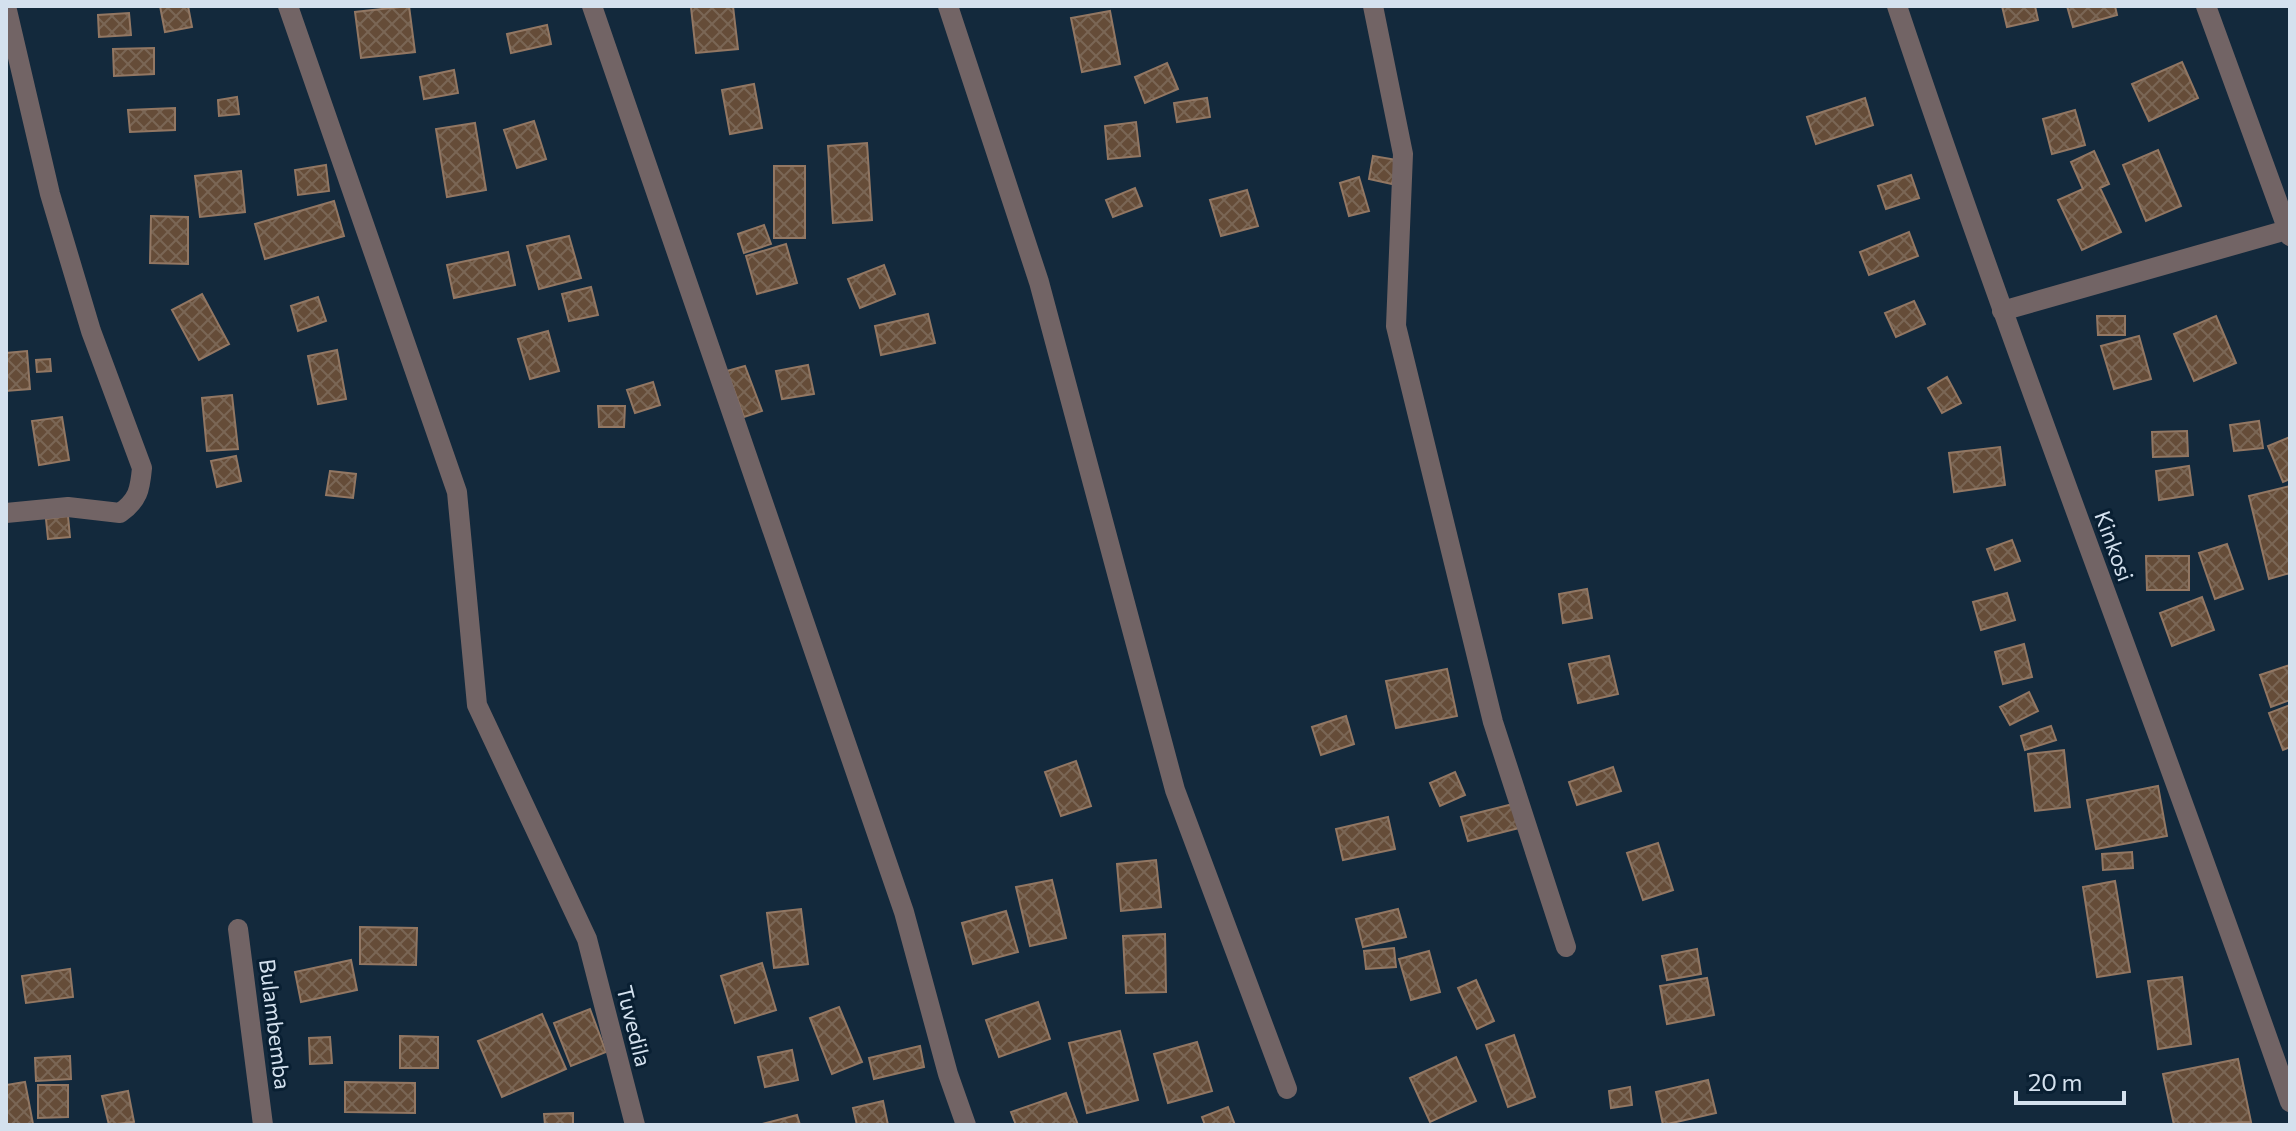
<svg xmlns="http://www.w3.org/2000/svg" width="2296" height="1131" viewBox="0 0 2296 1131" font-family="Commissioner,sans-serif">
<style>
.building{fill:url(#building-cross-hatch);stroke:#927763;stroke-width:2}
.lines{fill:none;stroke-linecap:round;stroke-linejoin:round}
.minor{stroke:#726465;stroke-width:20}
.labels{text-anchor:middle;stroke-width:6;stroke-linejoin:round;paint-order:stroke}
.street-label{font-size:22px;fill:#d4e1ee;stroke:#091f32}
</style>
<defs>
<pattern id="building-cross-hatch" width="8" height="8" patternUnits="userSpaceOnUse" patternTransform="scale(2)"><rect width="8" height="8" fill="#654c38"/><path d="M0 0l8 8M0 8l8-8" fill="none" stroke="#7a6655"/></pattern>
</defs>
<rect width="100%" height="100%" fill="#13293c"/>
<!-- building -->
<path class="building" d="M160 6H188L192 27 165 32Z
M409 6 415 52 361 58 355 12Z
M733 6 738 49 696 53 691 7Z
M2002 6H2035L2038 20 2007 27Z
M2067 6H2115L2117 15 2073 27Z
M1110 11 1120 64 1082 72 1071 18Z
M129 13 131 35 99 37 98 15Z
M547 25 551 44 511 53 507 34Z
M154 48V74L114 76 113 49Z
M2182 62 2198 98 2149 121 2132 84Z
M1167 63 1178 89 1145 103 1135 77Z
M454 70 458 93 424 99 420 77Z
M754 84 762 128 730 134 722 90Z
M237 97 239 114 219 116 218 100Z
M1207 98 1210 117 1177 122 1174 103Z
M1865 98 1873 125 1816 144 1807 117Z
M175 108V130L130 132 128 110Z
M2075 110 2085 145 2052 154 2043 119Z
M534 121 546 159 517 168 504 130Z
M1136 122 1140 156 1108 159 1105 126Z
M475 123 486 190 447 197 436 129Z
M867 143 872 220 833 223 828 146Z
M2158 150 2181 206 2146 221 2123 165Z
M2094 151 2109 184 2100 188 2121 232 2082 250 2058 200 2083 189 2071 162Z
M1373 156 1397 160 1392 184 1369 179Z
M326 165 329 191 298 195 295 170Z
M774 166H805V238H774Z
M241 171 245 212 200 217 195 176Z
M1911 175 1919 198 1886 209 1878 186Z
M1359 177 1369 211 1349 216 1340 183Z
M1135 188 1142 206 1113 217 1106 200Z
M1247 190 1258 226 1221 236 1210 200Z
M334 201 344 236 265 259 255 224Z
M151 216 188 217V264L150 263Z
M764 225 771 244 744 253 738 234Z
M1909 232 1918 256 1869 275 1860 252Z
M569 236 581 278 539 289 527 246Z
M786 244 797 283 757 294 746 256Z
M508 252 515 285 454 298 447 265Z
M884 265 895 294 860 308 848 279Z
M591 287 598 315 569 321 562 294Z
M202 294 229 344 199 360 172 310Z
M318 297 326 321 298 331 291 306Z
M1914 301 1925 324 1896 337 1885 313Z
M928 314 935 343 881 355 875 326Z
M2097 316H2125V335H2098Z
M2216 316 2236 363 2194 381 2174 334Z
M548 331 559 371 530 379 518 339Z
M2139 336 2151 379 2114 389 2101 346Z
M337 350 346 399 318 404 308 356Z
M27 351 30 389 6 391V353Z
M50 359 51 371 37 372 36 360Z
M808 365 814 394 782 399 776 371Z
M745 366 762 411 744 417 727 371Z
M1947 377 1961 403 1942 413 1928 388Z
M653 382 660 405 635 413 627 390Z
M232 395 238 449 207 451 202 398Z
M598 406H625L624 427H599Z
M62 417 69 460 39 465 32 421Z
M2259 421 2263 448 2234 451 2230 425Z
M2187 431 2188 456 2153 457 2152 432Z
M2290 437V479L2283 482 2268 446Z
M2000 447 2005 485 1954 492 1949 453Z
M236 456 241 481 217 487 211 461Z
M2189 466 2193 495 2159 500 2156 471Z
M330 471 356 474 353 498 326 495Z
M2290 486V573L2269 579 2249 496Z
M68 516 70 537 48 539 46 519Z
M2012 540 2020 561 1995 570 1987 549Z
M2227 544 2243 589 2215 599 2199 553Z
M2146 556H2189V590H2147Z
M1587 589 1592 618 1563 623 1559 594Z
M2007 593 2015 620 1981 630 1973 602Z
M2202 597 2214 630 2172 646 2160 613Z
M2024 644 2032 677 2003 684 1995 652Z
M1609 656 1618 694 1578 703 1569 664Z
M2290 665V700L2271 707 2260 675Z
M1447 669 1457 716 1396 728 1386 681Z
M2029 692 2038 711 2010 725 2000 707Z
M2290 705V747L2283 750 2269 713Z
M1346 716 1354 744 1321 755 1312 727Z
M2051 726 2056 740 2025 750 2021 736Z
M2064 750 2070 807 2035 811 2028 754Z
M1076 761 1091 806 1061 816 1045 772Z
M1613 767 1621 791 1577 805 1569 782Z
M1455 772 1465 795 1440 806 1430 783Z
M2158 786 2167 836 2096 849 2087 800Z
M1513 804 1519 828 1468 841 1461 817Z
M1388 817 1395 849 1343 860 1336 829Z
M1658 843 1673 890 1643 900 1627 853Z
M2132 852 2133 868 2103 870 2102 854Z
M1156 860 1161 907 1121 911 1117 864Z
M1052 880 1066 938 1030 946 1016 887Z
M2115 881 2130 972 2097 977 2083 887Z
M801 909 808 964 774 968 767 913Z
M1398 909 1406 937 1363 947 1356 919Z
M1006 911 1018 952 973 964 962 923Z
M360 927 417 928 416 965 360 964Z
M1165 934 1166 992 1126 993 1123 936Z
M1394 948 1396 967 1366 969 1364 951Z
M1697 949 1701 974 1667 980 1662 956Z
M1429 951 1440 992 1411 1000 1399 959Z
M351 960 357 990 301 1002 295 972Z
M762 963 776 1010 735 1023 721 976Z
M70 969 73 997 26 1003 22 976Z
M2182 977 2191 1044 2158 1049 2148 981Z
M1707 978 1714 1015 1667 1024 1660 986Z
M1476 980 1494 1021 1477 1029 1458 988Z
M1038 1002 1050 1039 999 1057 986 1020Z
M839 1007 862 1062 832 1074 810 1018Z
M590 1009 606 1052 571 1066 554 1023Z
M542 1014 566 1069 502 1097 478 1041Z
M1120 1031 1138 1100 1087 1113 1069 1043Z
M1514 1035 1535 1097 1508 1107 1486 1045Z
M400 1036 438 1037V1068H400Z
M330 1037 332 1063 310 1064 309 1038Z
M1197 1042 1212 1091 1168 1103 1154 1054Z
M920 1046 924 1067 874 1079 869 1058Z
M792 1050 798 1080 765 1087 758 1057Z
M70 1056 71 1079 36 1081 35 1058Z
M1456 1057 1476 1101 1430 1122 1410 1078Z
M2238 1059 2251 1122 2174 1125 2163 1074Z
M1708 1080 1716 1113 1663 1125 1656 1092Z
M25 1082 33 1124 6 1125V1085Z
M345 1082 415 1083V1113L345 1112Z
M38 1085H68V1117L38 1118Z
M1630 1087 1632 1105 1611 1108 1609 1091Z
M128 1091 134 1122 109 1125 102 1096Z
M1066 1093 1078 1125H1016L1011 1112Z
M883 1101 888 1125H857L853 1108Z
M1228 1107 1235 1125H1205L1202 1117Z
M573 1113V1125H545L544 1114Z
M797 1115 800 1125H762V1124Z"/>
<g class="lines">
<!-- minor -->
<path class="minor" d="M288 6 457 492 477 705 587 939 635 1125
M592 6 904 912 948 1074 966 1125
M948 6 1039 282 1175 790 1287 1089
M1373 6 1403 154 1396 326 1493 722 1566 947
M1897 6C2020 374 2162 735 2290 1102
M2206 6 2290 236
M2002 311 2290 229
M6 513 68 507 120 513C138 500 140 490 142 468L91 331 50 194 6 6
M238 929 263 1125"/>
</g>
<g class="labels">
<!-- street labels -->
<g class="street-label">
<text transform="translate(2114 546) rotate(70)" y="8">Kinkosi</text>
<text transform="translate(275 1024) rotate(83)" y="8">Bulambemba</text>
<text transform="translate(634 1026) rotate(76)" y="8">Tuvedila</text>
</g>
</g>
<!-- border -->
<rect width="2296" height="1131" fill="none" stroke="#d4e1ee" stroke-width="16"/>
<!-- scale -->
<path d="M2016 1091v12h108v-12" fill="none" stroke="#d4e1ee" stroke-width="4"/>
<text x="2028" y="1091" font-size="24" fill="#d4e1ee" stroke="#091f32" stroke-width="6" paint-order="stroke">20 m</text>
</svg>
